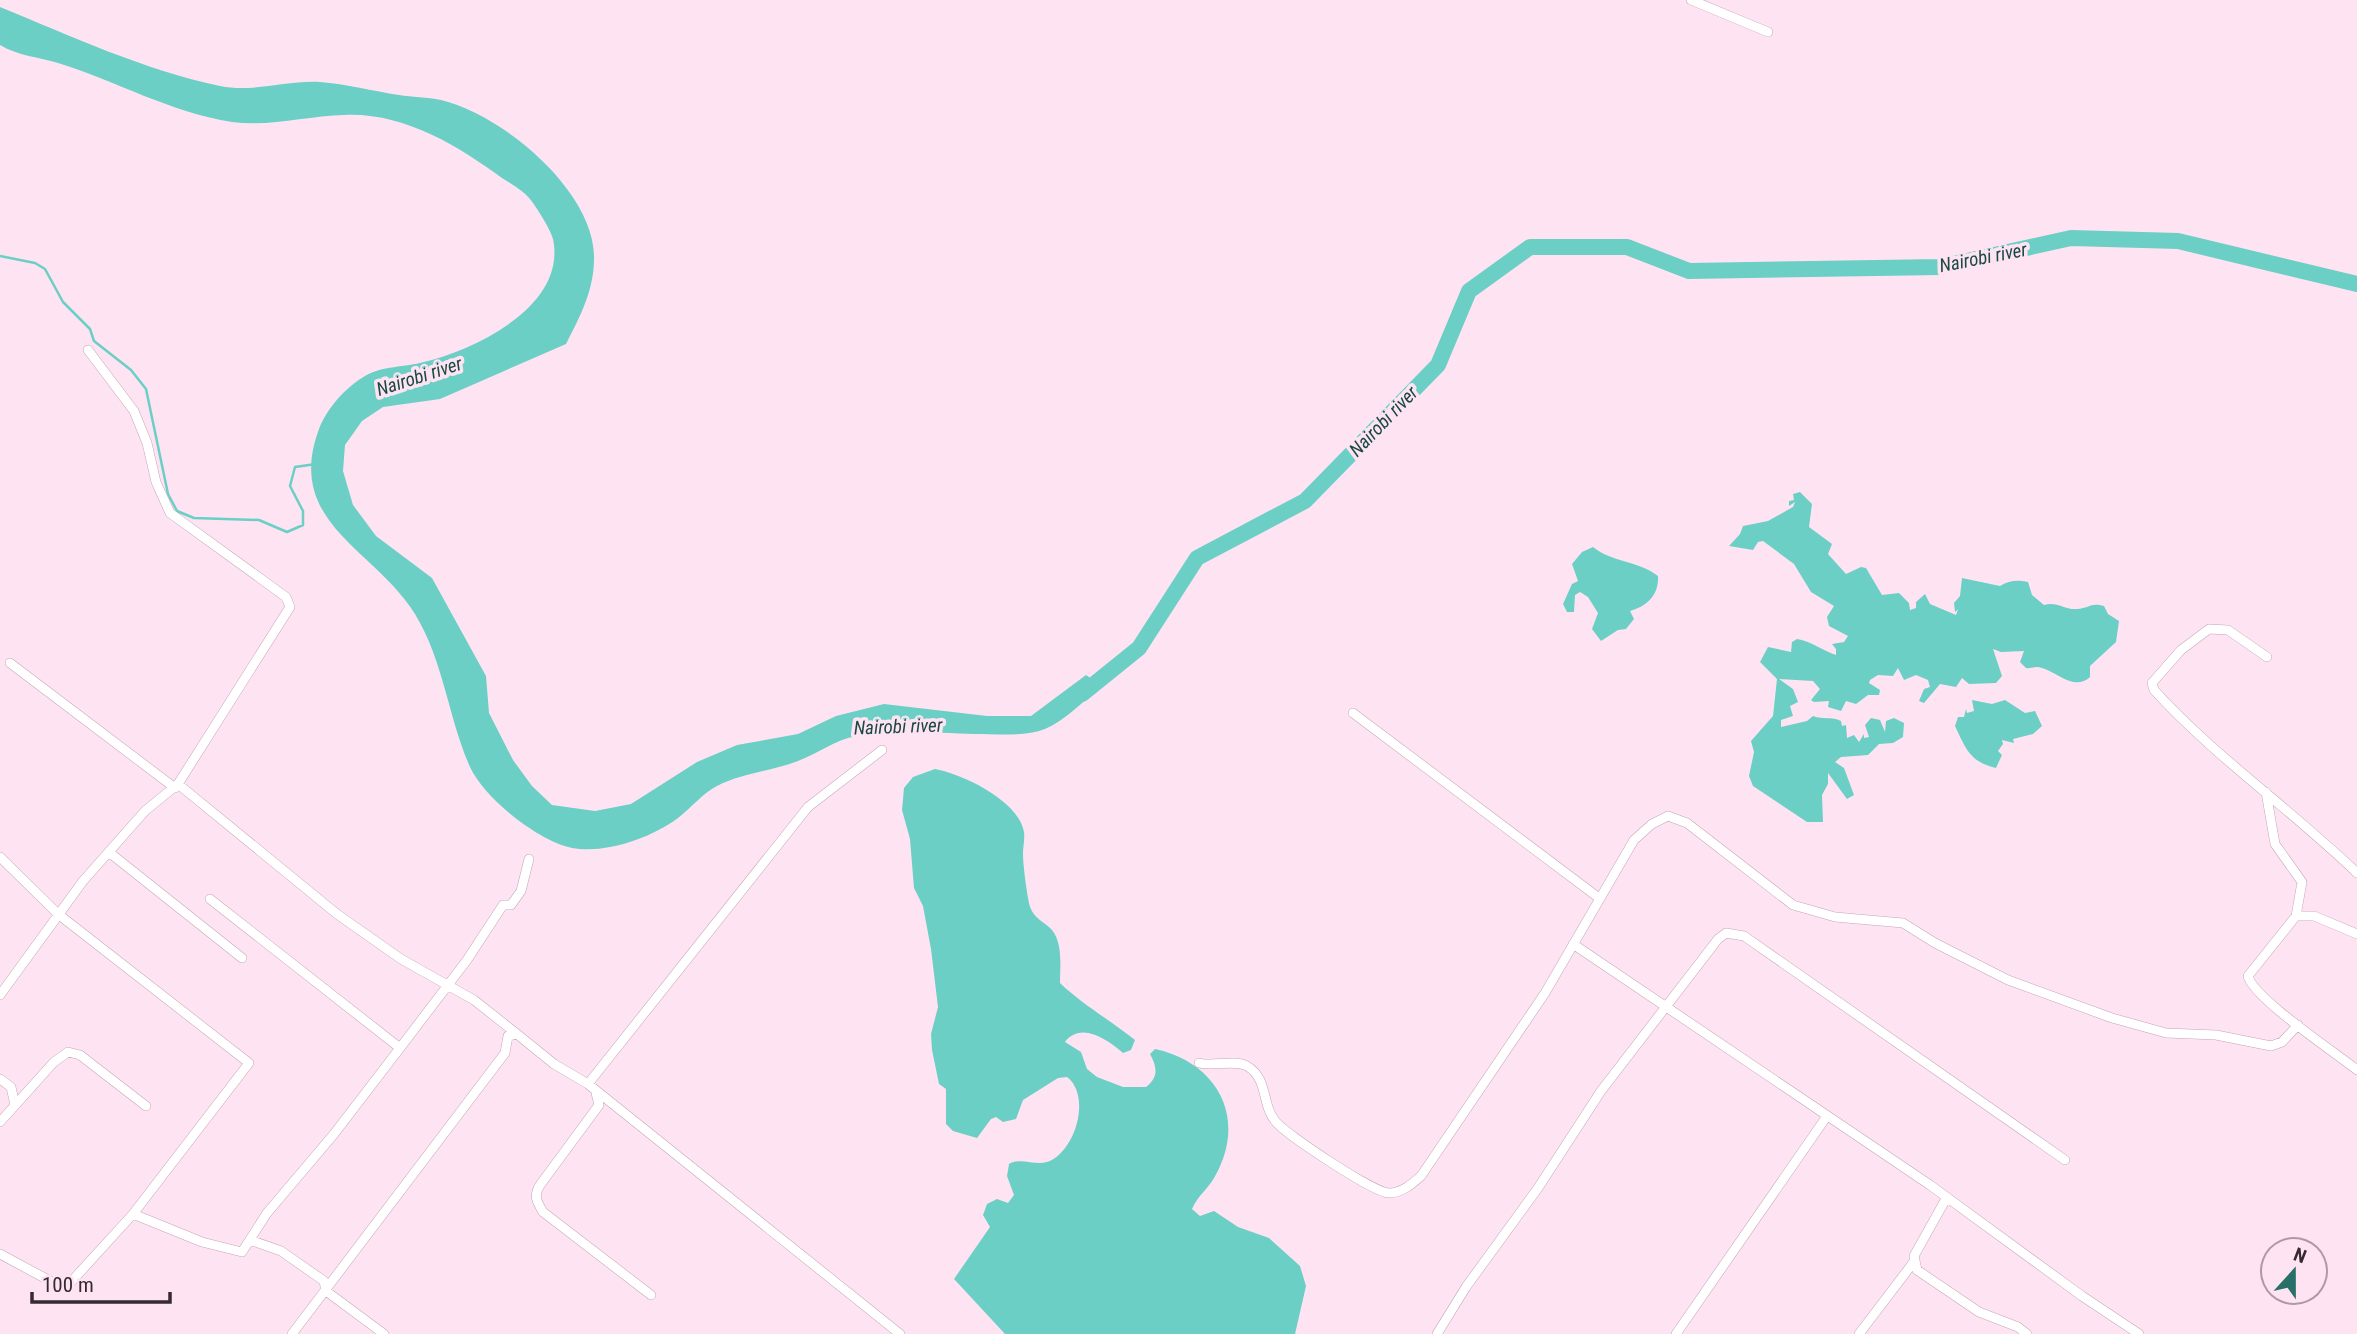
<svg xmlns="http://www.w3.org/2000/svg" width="2357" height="1334" viewBox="0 0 2357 1334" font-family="'Roboto Condensed',sans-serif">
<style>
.water{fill:#6bcfc5}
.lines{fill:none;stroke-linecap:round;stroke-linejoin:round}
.stream{stroke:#6bcfc5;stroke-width:2.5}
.river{stroke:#6bcfc5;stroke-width:16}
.street-casing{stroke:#c4a5b6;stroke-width:10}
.street{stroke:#fff;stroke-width:9}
.labels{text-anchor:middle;stroke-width:7;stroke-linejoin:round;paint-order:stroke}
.water-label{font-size:19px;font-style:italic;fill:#1a4843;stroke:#fee4f2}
</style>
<rect width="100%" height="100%" fill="#fee4f2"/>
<!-- water -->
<path class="water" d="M0 7C71 36 144 70 220 86 253 93 286 80 320 82 346 84 373 91 399 95 412 97 427 97 441 100 502 114 596 192 594 259 594 290 580 317 566 344L440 399 383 407 362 421 345 445 343 471 353 505 376 536 432 578 486 676 489 713 513 760 532 786 552 805 595 811 631 804 697 762 737 745 798 734 836 716 884 704 987 716H1031L1086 675 1102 686C1084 700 1066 720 1045 729 1024 737 996 734 974 734 935 733 879 727 842 740 829 745 817 753 805 758 777 771 744 772 717 786 703 793 691 808 678 818 651 838 606 854 572 848 538 841 485 799 470 767 448 717 444 662 415 614 375 549 284 523 319 429 327 408 346 387 365 376 381 366 406 367 424 362 476 349 567 306 553 239 550 229 540 213 533 203 526 192 513 185 502 178 457 145 402 112 344 115 307 116 269 127 232 122 172 113 116 81 58 63 39 57 18 56 0 45Z
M1800 492 1812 504 1809 527 1832 544 1828 554 1846 574 1861 567 1866 568 1882 595 1899 593 1909 603 1910 610 1916 608V602L1925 594 1930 604 1956 615 1958 609 1955 612 1954 603 1960 596 1962 578 2000 586C2010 580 2017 580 2028 582L2032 595 2044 605C2057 601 2064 610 2077 609 2089 608 2091 602 2104 606L2108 614 2119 621 2116 642 2090 666V677C2073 693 2054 668 2037 667 2033 667 2030 669 2026 668L2020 662 2024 651 2001 652 1993 649 2002 676 1996 683 1969 684 1962 678 1956 687 1940 684 1924 703 1919 701 1924 689 1930 687 1928 680 1916 675 1904 680 1898 668 1893 676 1878 675 1870 680 1869 683 1880 690 1879 695H1868L1856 704 1846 701 1841 711 1828 707 1829 701 1814 702 1811 700 1820 689 1813 681 1779 679 1793 689 1798 702 1790 706 1793 716 1781 720V727L1807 721 1813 716C1823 720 1832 716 1841 721L1842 726 1846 725 1847 738 1854 735 1859 742 1864 734V738L1869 737 1865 725 1871 718 1880 720 1885 732 1886 721 1894 718 1904 723 1903 737 1893 743 1879 744 1868 755 1841 757 1835 762 1844 768 1854 795 1847 799 1828 773V784L1822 795 1823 822H1807L1753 786 1749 776 1754 752 1751 741 1773 716 1777 679 1760 662 1768 647 1791 652 1792 642 1797 639C1813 642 1821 650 1836 655V649L1832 644 1844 642 1848 636 1829 626 1827 617 1834 606 1811 592 1794 564 1763 541 1758 542 1753 550 1729 546 1740 534 1743 526 1768 521 1793 507 1795 502 1789 506V501L1794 500 1793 494Z
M1593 547C1613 563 1637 560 1658 576 1659 595 1647 606 1630 611L1634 619 1626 629 1618 630 1601 641 1592 629 1598 613 1588 597 1580 592 1575 595 1574 612H1567L1563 604 1572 584 1578 581 1572 564 1582 552Z
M1972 700 1992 704 2005 700 2025 713 2035 711 2042 726 2033 734 2013 739 2014 743 2002 740 2003 744 1998 751 2002 755 1996 768C1970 762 1966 749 1955 726L1958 717H1964L1966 709 1967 713 1974 711Z
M935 769C963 774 1019 801 1024 832 1025 839 1023 847 1023 853 1023 866 1027 895 1030 907 1035 920 1044 921 1052 930 1063 944 1060 966 1060 983 1083 1005 1110 1020 1135 1040L1131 1050 1123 1053C1108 1040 1081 1021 1065 1042L1081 1052 1087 1069 1097 1077 1123 1087H1146C1159 1077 1157 1067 1150 1054L1155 1049C1219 1063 1248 1120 1214 1178 1207 1190 1199 1194 1192 1209L1200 1216 1214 1211 1238 1227 1269 1238 1300 1266 1306 1286 1295 1334H1005L954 1279 990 1227 983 1215 987 1204 997 1199 1008 1203 1014 1195 1007 1176 1009 1164C1022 1157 1034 1166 1047 1162 1075 1153 1092 1096 1067 1077L1058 1078 1023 1100 1016 1119 1003 1122 996 1117 991 1119 977 1138 953 1131 946 1124V1089L939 1084 932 1050 931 1034 938 1007 931 949 923 906 914 888 910 839 902 810 904 788 913 777Z"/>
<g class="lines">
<!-- stream -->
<path class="stream" d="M0 256 35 263 45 269 63 302 90 329 94 341 131 370 146 389 168 494 177 511 194 518 259 520 287 532 303 525V511L290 486 295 467 316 464"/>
<!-- river -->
<path class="river" d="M1082 694 1139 648 1197 558 1305 501 1438 365 1469 291 1530 247H1627L1689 271 1940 267 2071 238 2178 241 2357 284"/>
<!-- street casing -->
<g class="street-casing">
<path id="street" d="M1691 0 1768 32
M2267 657 2228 630 2209 629 2181 650 2152 683 2154 690C2215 757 2292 810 2357 873
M10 663 175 788
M1353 713 1599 898
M178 784 337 914 401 959 474 1000 517 1034
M2266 792 2275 844 2302 882 2296 916
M110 853 242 958
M0 857 58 914 249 1063 133 1214 70 1283H54L0 1254
M2357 934 2314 916H2296L2248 976C2253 998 2336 1053 2357 1070
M1573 944 1930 1185 2082 1296 2139 1334
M0 995 83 881 145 811 178 784 290 607 286 597 170 513 156 482 147 443 134 411 88 350
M400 1048 467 960 503 905H511L521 891 529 859
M1199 1063C1214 1067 1233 1059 1247 1066 1269 1079 1261 1105 1276 1122 1287 1135 1374 1193 1389 1193 1402 1193 1412 1184 1421 1176L1545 993 1634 840 1652 824 1668 816 1687 823 1793 905 1835 917 1903 923 1935 943 2008 980 2112 1018 2166 1033 2216 1035 2271 1046 2282 1042 2298 1025
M0 1079 11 1087 15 1105
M588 1084 808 807 882 750
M596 1093 599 1105 540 1185C533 1196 537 1202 543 1212L651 1295
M0 1122 54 1062 68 1052 80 1055 146 1106
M1947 1197 1914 1256 1917 1270 1979 1312 2018 1327 2027 1334
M133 1214 202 1242 242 1252 267 1213 334 1134 400 1048 210 899
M250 1240 281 1251 324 1281 326 1291 384 1334
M292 1334 505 1053 508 1036 517 1034 554 1064 588 1084 900 1334
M1437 1334 1466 1287 1538 1188 1601 1091 1718 939 1726 933 1744 936 2065 1160
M1676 1334 1827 1116
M1859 1334 1913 1263"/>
</g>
<!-- street -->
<use href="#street" class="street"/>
</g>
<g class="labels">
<!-- water labels -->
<g class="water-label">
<text transform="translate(1983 257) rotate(-11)" y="7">Nairobi river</text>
<text transform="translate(419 376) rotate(-18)" y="7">Nairobi river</text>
<text transform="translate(1383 421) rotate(-46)" y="7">Nairobi river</text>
<text transform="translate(898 726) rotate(-2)" y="7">Nairobi river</text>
</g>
</g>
<!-- north arrow -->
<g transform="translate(2294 1271) rotate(21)"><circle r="33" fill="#fee4f2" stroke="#ae99a4" stroke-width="2"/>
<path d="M0-5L12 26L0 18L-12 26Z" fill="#277069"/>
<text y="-10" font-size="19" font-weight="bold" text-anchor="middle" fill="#362930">N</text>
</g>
<!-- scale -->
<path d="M32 1292v10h138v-10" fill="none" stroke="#362930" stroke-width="3.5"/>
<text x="42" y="1292" font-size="21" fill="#362930" stroke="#fee4f2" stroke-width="5" paint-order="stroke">100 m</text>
</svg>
